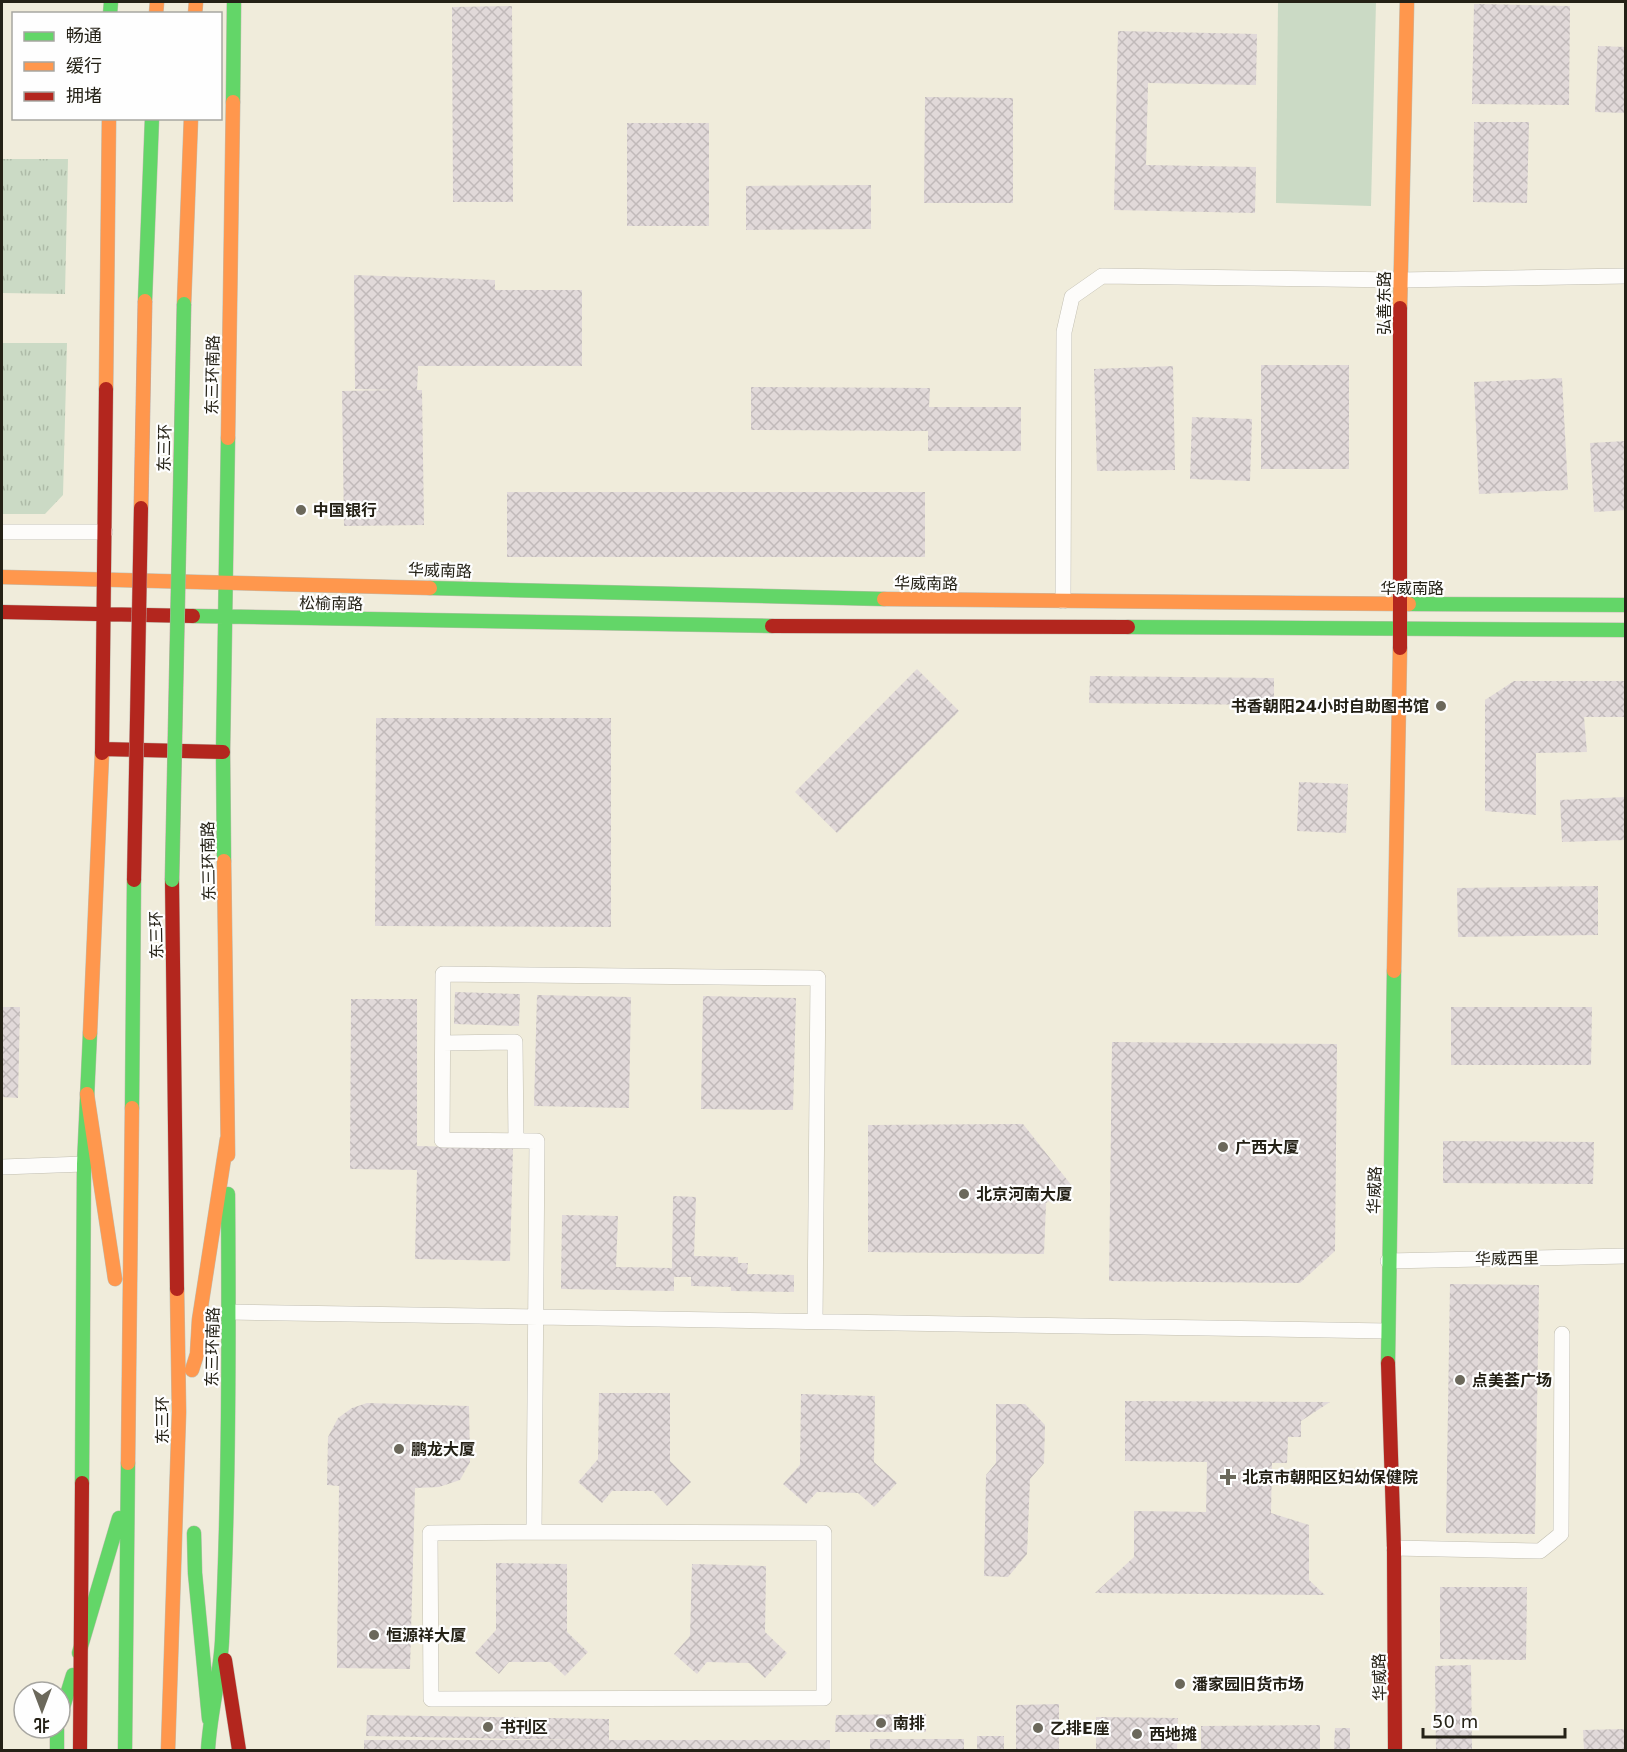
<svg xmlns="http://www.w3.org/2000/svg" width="1627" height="1752" viewBox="0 0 1627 1752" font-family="'DejaVu Sans','Noto Sans SC',sans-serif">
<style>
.grass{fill:url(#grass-tufts)}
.pitch{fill:#cbdac5}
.building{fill:url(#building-cross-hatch)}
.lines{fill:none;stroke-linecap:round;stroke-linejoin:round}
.street-casing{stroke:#c1beb1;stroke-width:16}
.fast-casing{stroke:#c1beb1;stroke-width:15}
.slow-casing{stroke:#c1beb1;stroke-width:15}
.jam-casing{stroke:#c1beb1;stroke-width:15}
.street{stroke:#fdfcfa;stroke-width:15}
.fast{stroke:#63d668;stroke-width:14}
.slow{stroke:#ff974d;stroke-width:14}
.jam{stroke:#b3261e;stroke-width:14}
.fast-bridge-casing{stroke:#bdaba6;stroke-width:15;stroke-linecap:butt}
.slow-bridge-casing{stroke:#bdaba6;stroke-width:15;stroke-linecap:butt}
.jam-bridge-casing{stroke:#bdaba6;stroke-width:15;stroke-linecap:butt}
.fast-bridge{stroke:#63d668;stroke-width:14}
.slow-bridge{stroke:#ff974d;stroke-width:14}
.jam-bridge{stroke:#b3261e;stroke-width:14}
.poi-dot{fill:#6b685b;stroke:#fefefe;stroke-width:2}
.labels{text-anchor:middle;stroke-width:4.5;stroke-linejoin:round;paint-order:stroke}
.street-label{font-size:16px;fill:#242116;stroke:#fefefe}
.poi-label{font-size:16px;font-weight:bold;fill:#242116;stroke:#fefefe;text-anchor:start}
</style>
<defs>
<pattern id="grass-tufts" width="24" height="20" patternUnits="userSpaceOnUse" patternTransform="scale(1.5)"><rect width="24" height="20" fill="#cbdac5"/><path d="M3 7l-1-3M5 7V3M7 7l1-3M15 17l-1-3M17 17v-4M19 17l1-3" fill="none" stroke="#aebba8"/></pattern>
<pattern id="building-cross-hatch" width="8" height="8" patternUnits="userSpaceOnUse" patternTransform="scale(1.5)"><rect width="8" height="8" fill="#e1d9d9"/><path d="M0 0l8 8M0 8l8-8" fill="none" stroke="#c1baba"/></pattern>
</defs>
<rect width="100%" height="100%" fill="#f0ecdb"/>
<!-- grass -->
<path class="grass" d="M2 159H68L65 294 2 293Z
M2 343H67L63 495 45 514H2Z"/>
<!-- pitch -->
<path class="pitch" d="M1278 2H1376L1371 206 1276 203Z"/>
<!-- building -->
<path class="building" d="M1474 4 1570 6 1569 105 1472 104Z
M512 6 513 202H453L452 7Z
M1118 31 1257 34 1256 85 1148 83 1146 165 1256 167 1255 213 1114 210Z
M1598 46 1626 47V113L1595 112Z
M925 97 1013 98V203H924Z
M1474 122H1529L1527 203 1473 202Z
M627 123H709V226H627Z
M871 185V229L746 230V186Z
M354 275 495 280V290H582V366H418L417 390H422L424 525 344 526 342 391 393 390 355 389Z
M1261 365H1349V469H1261Z
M1173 366 1175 470 1097 471 1094 369Z
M1562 378 1568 490 1479 494 1474 382Z
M751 387 930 388 929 407H1021V451H928V431L751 430Z
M1192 417 1252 419 1250 481 1190 479Z
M1626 441V510L1594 512 1590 443Z
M507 492H925V557H507Z
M917 669 959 711 837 833 795 792Z
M1090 676 1274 678V705L1089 703Z
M1514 681H1626V717H1584L1587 752 1536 753V815L1485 811V700Z
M376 718H611V927L375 926Z
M1299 782 1348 784 1346 833 1297 831Z
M1626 797V840L1562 842 1560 800Z
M1598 886V935L1458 937 1457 888Z
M455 992 520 994 519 1026 454 1024Z
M537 995 631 997 629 1108 534 1106Z
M703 996 796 998 793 1110 701 1109Z
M351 999H417V1146L513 1148 510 1261 415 1259 417 1170 350 1169Z
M2 1007H20L18 1098 2 1097Z
M1451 1007H1592L1591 1065H1451Z
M1112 1042 1337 1044 1335 1251 1300 1283 1109 1281Z
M1023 1124 1072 1186 1046 1203 1044 1254 868 1252V1125Z
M1443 1141 1594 1142 1593 1184 1443 1183Z
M673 1196 696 1197 694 1256 738 1257V1263H748L747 1274 794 1275V1292L731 1291V1287L691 1286V1277H674V1291L561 1289 562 1215 618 1216 616 1267 672 1268Z
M1450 1284 1539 1285 1535 1534 1446 1533Z
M599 1393H670V1461L691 1482 667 1506 653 1491H612L602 1503 578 1482 598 1459Z
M801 1394 875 1396 874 1462 897 1483 874 1507 858 1493 817 1492 806 1504 783 1484 800 1465Z
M1125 1401 1330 1402 1301 1421V1437H1288L1287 1463H1272L1271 1513 1309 1525V1580L1325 1595 1095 1593 1134 1557V1511L1206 1512 1207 1462 1125 1461Z
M367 1403 469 1406 470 1462 460 1480 439 1487 415 1488 410 1669 337 1668 339 1486 327 1485 328 1437 338 1418 352 1408Z
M996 1404H1025L1045 1425 1044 1463 1030 1479 1027 1554 1008 1577 984 1576 986 1475 996 1463Z
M496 1563 567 1564V1632L588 1652 565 1676 550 1662H509L499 1674 475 1653 496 1630Z
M692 1564 766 1566 765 1632 787 1653 765 1678 749 1663 707 1662 697 1674 674 1654 690 1636Z
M1440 1587H1527L1526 1660 1440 1659Z
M1471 1665 1472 1750H1436L1435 1666Z
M1059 1704V1750H1016V1705Z
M926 1714V1732H835L836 1715Z
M367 1715 609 1719V1740H830V1750H364V1740H581L366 1736Z
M1096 1717 1178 1718 1177 1750H1096Z
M1320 1725V1750H1201V1726Z
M1335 1728H1350V1750H1334Z
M1626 1729V1750H1584L1583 1730Z
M977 1736H1004V1750H977Z
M870 1739H964V1750H870Z"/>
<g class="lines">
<!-- street casing -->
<g class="street-casing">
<path id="street" d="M2 532H105
M1063 601 1064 332 1072 297 1102 276 1400 280 1626 276
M443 1043 515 1042 516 1141
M2 1167 84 1164
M1388 1261 1626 1256
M230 1312 1387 1331
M534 1532 430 1533 431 1699 824 1698V1533L534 1532 537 1141 442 1140 443 974 818 978 815 1321
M1394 1548 1540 1551 1561 1534 1562 1334"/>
</g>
<!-- fast casing -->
<g class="fast-casing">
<path id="fast" d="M110 14 111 2
M233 102 234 2
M145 301 152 118
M430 588 884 599
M1409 604 1626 605
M193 616 772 626
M1128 627 1626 630
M224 861 223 752 228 438
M132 1108 134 880
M1388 1363 1394 971
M82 1483 84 1164 90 1033
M194 1533 195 1573 209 1719
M79 1653 119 1518
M60 1717 73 1675
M57 1728V1750
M125 1750 128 1463
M208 1750C210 1713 220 1678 222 1641 229 1492 229 1343 228 1194"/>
</g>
<!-- slow casing -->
<g class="slow-casing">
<path id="slow" d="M156 14 157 2
M195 14 196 2
M184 304 191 118
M1400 308 1407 2
M106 389 109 118
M228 438 233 102
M2 577 430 588
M884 599 1409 604
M224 861 228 1155
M1394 971 1400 648
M90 1033 102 753
M87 1094 115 1279
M192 1370 197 1354 199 1320 227 1139
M128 1463 132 1108
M168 1750 179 1412 177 1289"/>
</g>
<!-- jam casing -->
<g class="jam-casing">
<path id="jam" d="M1400 308V648
M2 612 193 616
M772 626 1128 627
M102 749 223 752
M102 753 106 389
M172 880 177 1289
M1388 1363 1394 1548 1395 1750
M225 1660 239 1750
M80 1750 82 1483"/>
</g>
<!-- street -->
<use href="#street" class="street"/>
<!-- fast -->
<use href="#fast" class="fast"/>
<!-- slow -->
<use href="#slow" class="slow"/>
<!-- jam -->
<use href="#jam" class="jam"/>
<!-- fast-bridge casing -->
<g class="fast-bridge-casing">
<path id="fast-bridge" d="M172 880 184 304"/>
</g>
<!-- slow-bridge casing -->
<g class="slow-bridge-casing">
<path id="slow-bridge" d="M141 508 145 301"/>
</g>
<!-- jam-bridge casing -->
<g class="jam-bridge-casing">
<path id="jam-bridge" d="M134 880 141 508"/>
</g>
<!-- fast-bridge -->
<use href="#fast-bridge" class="fast-bridge"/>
<!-- slow-bridge -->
<use href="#slow-bridge" class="slow-bridge"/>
<!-- jam-bridge -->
<use href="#jam-bridge" class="jam-bridge"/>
</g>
<!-- markers -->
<g class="poi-dot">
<circle cx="301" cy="510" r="6"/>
<circle cx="1441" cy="706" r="6"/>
<circle cx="1223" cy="1147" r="6"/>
<circle cx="964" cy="1194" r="6"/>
<circle cx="1460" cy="1380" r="6"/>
<circle cx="399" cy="1449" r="6"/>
<path d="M1225 1468h6v6h6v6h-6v6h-6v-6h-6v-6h6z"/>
<circle cx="374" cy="1635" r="6"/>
<circle cx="1180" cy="1684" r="6"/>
<circle cx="881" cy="1723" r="6"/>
<circle cx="488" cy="1727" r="6"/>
<circle cx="1038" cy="1728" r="6"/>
<circle cx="1137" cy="1734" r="6"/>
</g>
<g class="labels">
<!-- street labels -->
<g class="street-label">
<text transform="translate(1384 303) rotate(-90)" y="6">弘善东路</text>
<text transform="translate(212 375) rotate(-89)" y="6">东三环南路</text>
<text transform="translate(164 448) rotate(-89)" y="6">东三环</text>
<text transform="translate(440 570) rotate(2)" y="6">华威南路</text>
<text transform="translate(926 583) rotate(1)" y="6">华威南路</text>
<text x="1412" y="594">华威南路</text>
<text transform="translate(331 603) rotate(1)" y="6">松榆南路</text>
<text transform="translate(208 861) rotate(-91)" y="6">东三环南路</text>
<text transform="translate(156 935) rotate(-91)" y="6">东三环</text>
<text transform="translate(1374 1190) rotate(-88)" y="6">华威路</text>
<text transform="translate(1507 1258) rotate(-1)" y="6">华威西里</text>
<text transform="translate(212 1347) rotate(-89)" y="6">东三环南路</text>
<text transform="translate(162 1420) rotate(-90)" y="6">东三环</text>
<text transform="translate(1379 1677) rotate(-91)" y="6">华威路</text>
</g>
<!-- poi labels -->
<g class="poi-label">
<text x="313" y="516">中国银行</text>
<text x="1429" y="712" text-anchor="end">书香朝阳24小时自助图书馆</text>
<text x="1235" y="1153">广西大厦</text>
<text x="976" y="1200">北京河南大厦</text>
<text x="1472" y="1386">点美荟广场</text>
<text x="411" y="1455">鹏龙大厦</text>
<text x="1242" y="1483">北京市朝阳区妇幼保健院</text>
<text x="386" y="1641">恒源祥大厦</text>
<text x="1192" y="1690">潘家园旧货市场</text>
<text x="893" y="1729">南排</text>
<text x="500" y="1733">书刊区</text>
<text x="1050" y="1734">乙排E座</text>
<text x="1149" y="1740">西地摊</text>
</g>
</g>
<!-- border -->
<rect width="1627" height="1752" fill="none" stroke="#242116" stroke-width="6"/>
<!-- legend -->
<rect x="12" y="12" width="210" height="108" fill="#fefefe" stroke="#a7a6a1" stroke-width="1.5"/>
<rect x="24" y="32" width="30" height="9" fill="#63d668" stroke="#a7a6a1" stroke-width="1.5"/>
<text x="66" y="42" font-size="18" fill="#242116">畅通</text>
<rect x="24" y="62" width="30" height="9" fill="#ff974d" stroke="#a7a6a1" stroke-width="1.5"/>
<text x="66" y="72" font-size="18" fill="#242116">缓行</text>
<rect x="24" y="92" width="30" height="9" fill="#b3261e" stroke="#a7a6a1" stroke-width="1.5"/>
<text x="66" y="102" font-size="18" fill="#242116">拥堵</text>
<!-- north arrow -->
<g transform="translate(42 1710) rotate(180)"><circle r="28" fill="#fefefe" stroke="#a7a6a1" stroke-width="1.5"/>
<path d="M0-4.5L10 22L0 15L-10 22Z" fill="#6b685b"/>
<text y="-9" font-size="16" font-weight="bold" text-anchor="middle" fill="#242116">北</text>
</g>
<!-- scale -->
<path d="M1423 1728v9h142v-9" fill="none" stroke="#242116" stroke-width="3"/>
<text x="1432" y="1728" font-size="18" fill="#242116" stroke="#fefefe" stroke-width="4.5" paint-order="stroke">50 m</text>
</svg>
